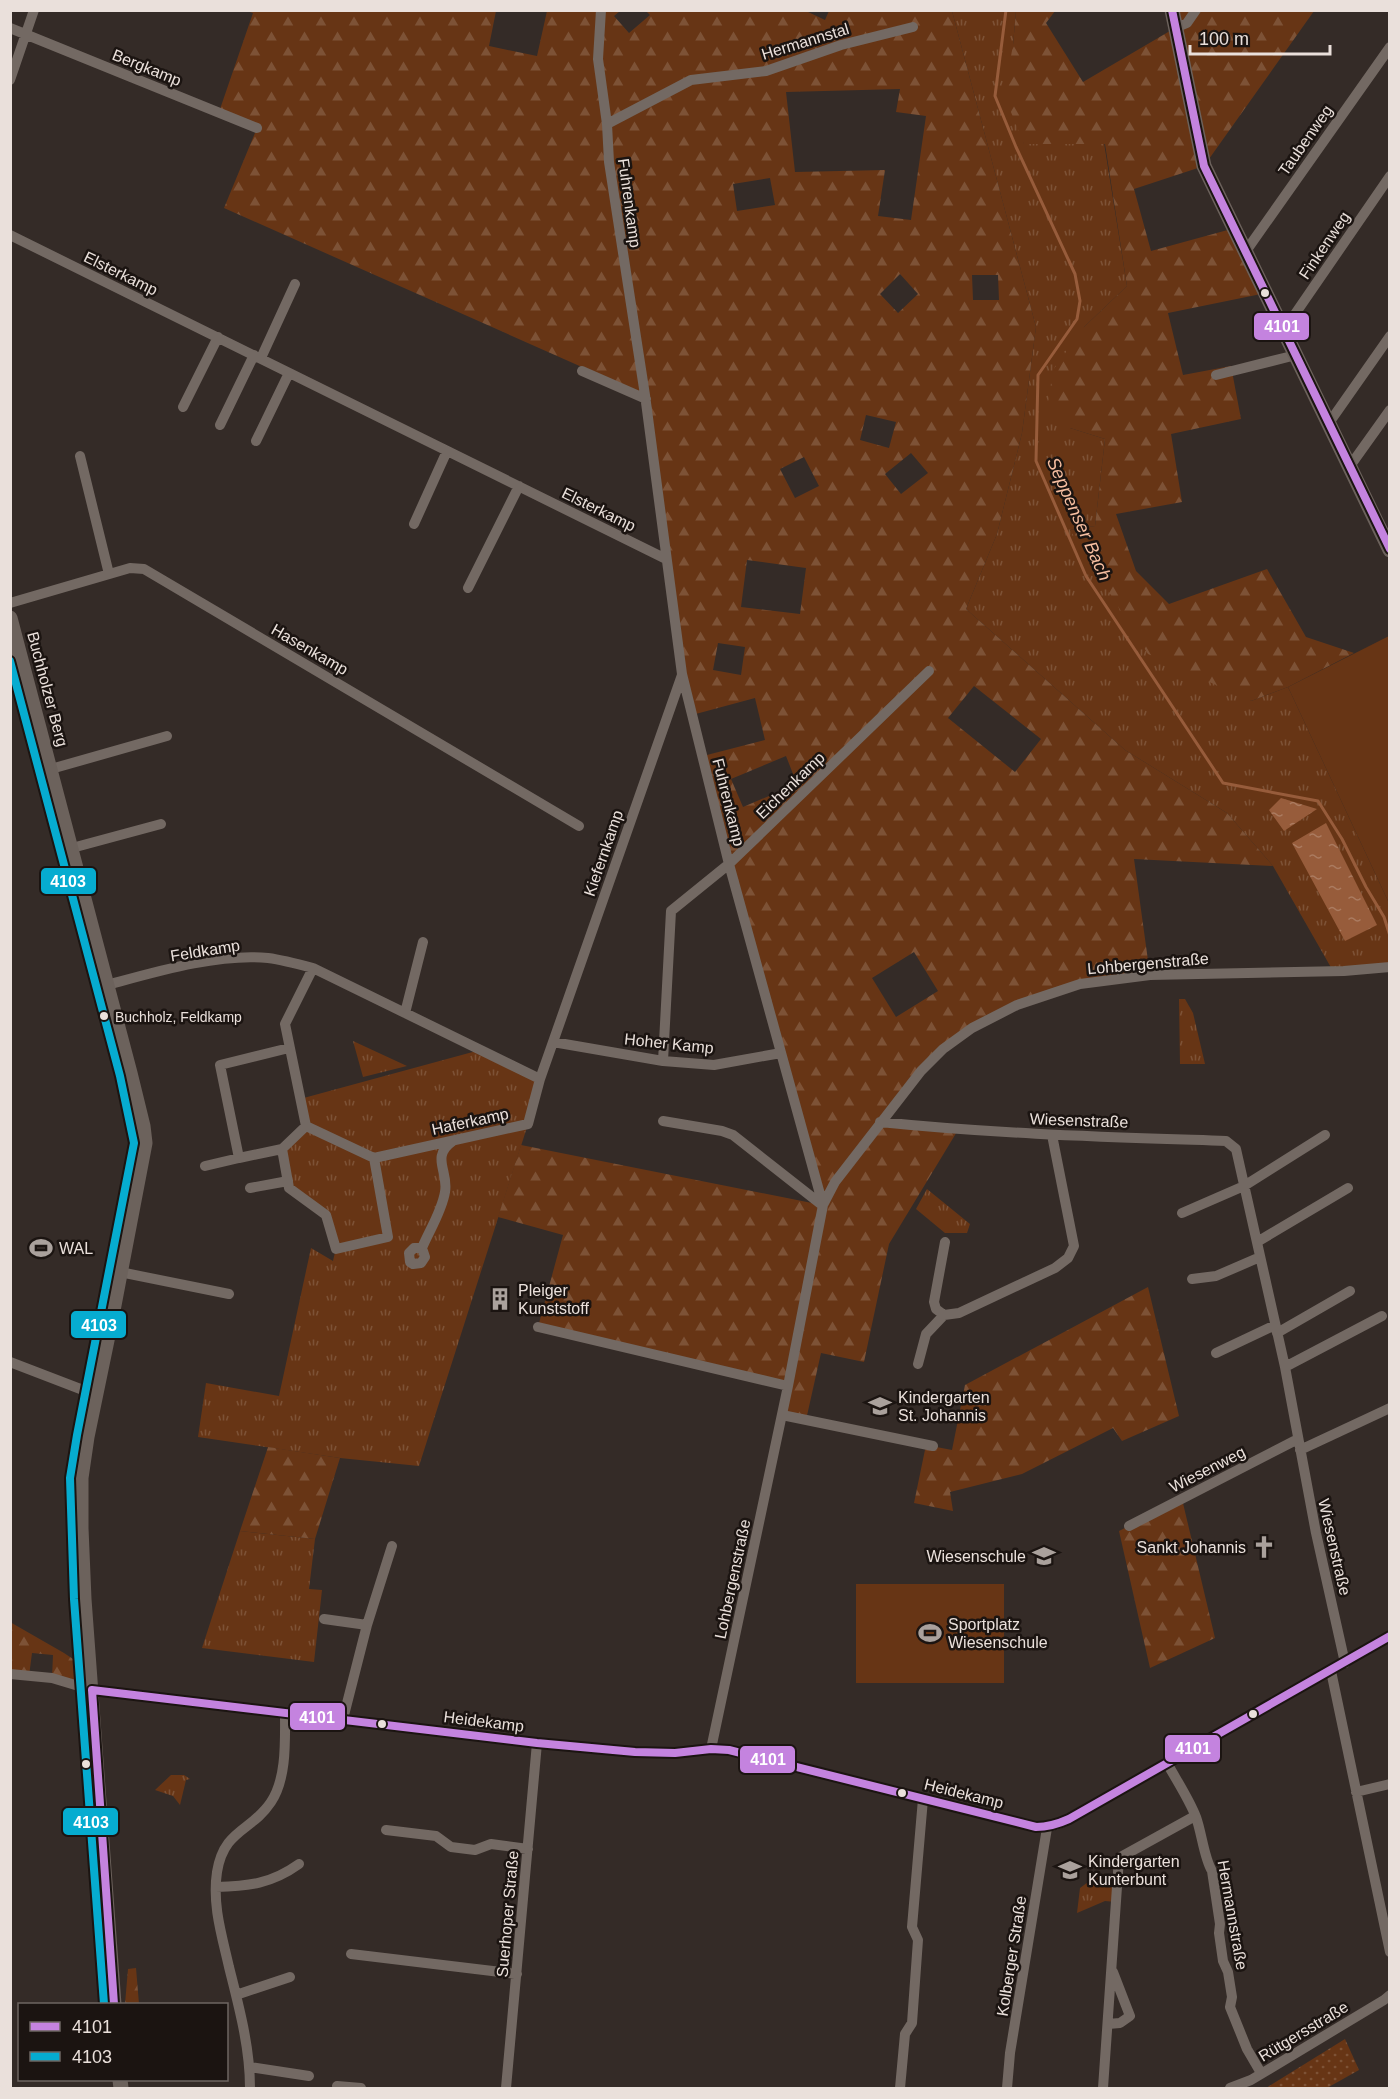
<svg xmlns="http://www.w3.org/2000/svg" width="1400" height="2099" viewBox="0 0 1400 2099" font-family="Arial,sans-serif">
<style>
.grass{fill:url(#grass-tufts)}
.forest{fill:url(#forest-firs);fill-rule:evenodd}
.garden{fill:url(#garden-dots)}
.pitch{fill:#673515}
.water{fill:url(#water-ripples)}
.lines{fill:none;stroke-linecap:round;stroke-linejoin:round}
.stream{stroke:#975c3b;stroke-width:3}
.street{stroke:#736963;stroke-width:10}
.secondary{stroke:#6c625c;stroke-width:15}
.bus-1-casing{stroke:#1b1411;stroke-width:12}
.bus-2-casing{stroke:#1b1411;stroke-width:12}
.bus-1{stroke:#c483df;stroke-width:8}
.bus-2{stroke:#06acd0;stroke-width:8}
.bus-dot{fill:#eae0db;stroke:#1b1411;stroke-width:2}
.labels{text-anchor:middle;stroke-width:5;stroke-linejoin:round;paint-order:stroke}
.bus-label{font-size:14px;fill:#eae0db;stroke:#1b1411;text-anchor:start}
.street-label{font-size:16px;fill:#eae0db;stroke:#1b1411}
.poi-label{font-size:16px;fill:#eae0db;stroke:#1b1411;text-anchor:start}
.water-label{font-size:18px;font-style:italic;fill:#f6bea0;stroke:#1b1411}
.line-badge{stroke:#1b1411;stroke-width:2}
.badge-label{font-size:16px;text-anchor:middle;font-weight:bold;fill:#fff}
</style>
<defs>
<pattern id="grass-tufts" width="24" height="20" patternUnits="userSpaceOnUse" patternTransform="scale(1.5)"><rect width="24" height="20" fill="#673515"/><path d="M3 7l-1-3M5 7V3M7 7l1-3M15 17l-1-3M17 17v-4M19 17l1-3" fill="none" stroke="#7d5236"/></pattern>
<pattern id="forest-firs" width="22" height="20" patternUnits="userSpaceOnUse" patternTransform="scale(1.5)"><rect width="22" height="20" fill="#673515"/><path d="M5 1l3.5 6h-7zM16 11l3.5 6h-7z" fill="#7d5236"/></pattern>
<pattern id="garden-dots" width="8" height="8" patternUnits="userSpaceOnUse" patternTransform="scale(1.5)"><rect width="8" height="8" fill="#673515"/><path d="M2 2h.1M6 6h.1" fill="none" stroke="#7d5236" stroke-width="1.8" stroke-linecap="round"/></pattern>
<pattern id="water-ripples" width="26" height="14" patternUnits="userSpaceOnUse" patternTransform="scale(1.5)"><rect width="26" height="14" fill="#975c3b"/><path d="M2 4q2-2 4 0t4 0M15 11q2-2 4 0t4 0" fill="none" stroke="#ab7b60"/></pattern>
</defs>
<rect width="100%" height="100%" fill="#342b27"/>
<!-- grass -->
<path class="grass" d="M952 11H1016L1013 45 1024 144 1104 143 1127 286 1084 327 1070 428 1105 439 1095 526 1070 530 1251 701 1288 687 1389 903V967L1333 971 1273 866 1227 813 1125 750 966 609 997 534 1022 433 1036 327Z
M1179 999H1185L1193 1013 1205 1064H1180Z
M353 1041 407 1066 363 1077Z
M480 1050 540 1079 528 1124 419 1466 340 1458 198 1437 206 1383 279 1396 311 1248 333 1261 336 1248 326 1215 289 1188 282 1149 306 1126 300 1099Z
M927 1189 970 1224 967 1233H945L916 1209Z
M240 1531 315 1539 309 1589 322 1590 314 1662 202 1648Z
M171 1775H184L190 1779 186 1780 180 1805 173 1796 155 1790Z
M1099 1874H1118L1116 1902 1105 1901 1077 1913 1080 1888Z"/>
<!-- forest -->
<path class="forest" d="M247 11H496L489 46 537 56 547 11H620L614 16 629 33 650 15 646 11H806L825 20 829 11H952L1036 327 1022 433 997 534 966 609 1125 750 1227 813 1273 866 1134 859 1150 975 1080 984 1017 1005 943 1049 881 1122 958 1130 889 1244 864 1362 821 1353 806 1420 782 1415 788 1387 538 1327 563 1235 498 1217 521 1145 822 1205 703 756 765 740 755 698 692 715 645 395 224 208 257 128 219 112 253 13ZM900 89 896 112 926 116 911 220 878 216 885 170 795 172 786 92ZM770 178 775 205 737 211 733 184ZM900 274 918 294 898 313 880 294ZM972 275H998L999 300H973ZM866 415 896 422 889 448 860 440ZM911 453 928 473 901 494 885 474ZM804 457 819 486 795 498 780 469ZM747 560 806 568 800 614 741 607ZM718 643 745 647 741 675 713 670ZM974 686 1041 739 1015 772 948 718ZM786 756 797 784 743 807 731 779ZM914 952 938 991 896 1017 872 978Z
M1016 11H1055L1046 23 1083 82 1175 28 1172 11H1314L1204 166 1134 189 1151 251 1235 228 1266 293 1168 313 1183 375 1231 366 1241 419 1171 434 1182 502 1116 514 1136 571 1169 604 1267 569 1306 637 1354 653 1288 687 1251 701 1148 654 1070 530 1095 526 1105 439 1070 428 1048 403 1053 370 1084 327 1127 286 1105 144H1024L1004 95 1013 45Z
M1148 1287 1179 1416 1122 1441 1113 1428 1022 1474 950 1492 953 1511 914 1503 926 1445 952 1450 965 1385Z
M268 1447 340 1458 315 1539 240 1531Z
M1182 1499 1215 1638 1150 1668 1119 1531Z
M10 1622 64 1653 76 1661 75 1685 52 1678 53 1655 32 1653 29 1676 11 1674Z
M136 1968 139 2004H125L128 1969Z"/>
<!-- garden -->
<path class="garden" d="M1345 2039 1359 2070 1327 2088H1266Z"/>
<!-- pitch -->
<path class="pitch" d="M1389 636V903L1288 687Z
M469 1114 472 1131 445 1136 441 1120Z
M856 1584H1004V1683H856Z"/>
<!-- water -->
<path class="water" d="M1281 798 1317 809 1284 831 1269 810Z
M1326 823 1377 925 1345 941 1292 843Z"/>
<g class="lines">
<!-- stream -->
<path class="stream" d="M1006 10 995 96 1016 147 1075 274 1080 301 1077 319 1038 375 1036 461 1086 576 1223 783 1318 801 1342 839 1366 887 1384 917 1390 936"/>
<!-- street -->
<path class="street" d="M601 10 598 59 607 124 609 162 645 395 682 674 729 864 823 1205
M10 28 257 128
M1175 28 1187 23 1196 10
M10 80 34 10
M607 124 691 80 766 71 841 45 913 27
M10 235 666 559
M1246 251 1390 47
M1284 330 1390 176
M261 358 295 284
M582 371 646 399
M1216 375 1296 355
M183 407 218 337
M1329 423 1390 336
M220 425 254 355
M256 441 289 373
M80 456 109 574
M1350 466 1390 410
M414 524 447 451
M468 588 519 486
M10 603 130 568 144 569 579 826
M51 769 167 736
M72 848 161 824
M313 968 285 1024 306 1126 374 1158
M107 985C155 972 218 953 268 958 283 960 298 964 313 968L540 1079
M405 1013 423 942
M553 1042 663 1061 714 1065 781 1053
M663 1061 671 911 729 864 929 671
M663 1121 722 1131 733 1135 822 1205
M880 1122C995 1134 1110 1137 1226 1141L1236 1149 1285 1367 1316 1533 1345 1663
M306 1126 282 1149 289 1188 326 1215 336 1249 388 1237 374 1158
M282 1149 239 1158 220 1065 289 1048
M374 1158 528 1124 540 1079 682 675
M205 1166 239 1158
M250 1188 288 1181
M1182 1213 1244 1186 1325 1135
M945 1242 934 1302 936 1309 944 1315 959 1313 1055 1268 1068 1258 1074 1246 1052 1135
M1257 1242 1348 1188
M422 1248H414L409 1253 410 1262 413 1264 421 1263 425 1257 422 1248C429 1231 442 1211 445 1192 449 1171 430 1157 453 1141
M120 1272 229 1294
M1192 1279 1216 1276 1260 1257
M538 1327 788 1386
M1277 1333 1350 1291
M1216 1353 1275 1325
M10 1362 96 1395
M918 1364 926 1334 944 1315
M1285 1367 1382 1316
M782 1415 933 1446
M1300 1450 1390 1408
M1129 1526 1298 1439
M324 1619 367 1625
M1331 1671 1390 1952
M10 1674 52 1678 92 1690 537 1743 635 1752 675 1753 711 1749 729 1750 1036 1827C1056 1829 1071 1818 1088 1808L1390 1636
M343 1719 367 1625 392 1546
M711 1749 788 1386 823 1205 835 1182 921 1071 943 1049 972 1028 1017 1005 1080 984 1150 975 1344 971 1390 967
M1167 1763C1177 1781 1189 1799 1196 1817 1202 1834 1204 1858 1212 1871L1220 1924 1219 1933 1223 1961 1228 1972 1232 1997 1230 2007 1247 2049 1261 2073
M1356 1792 1390 1784
M386 1830 436 1836 451 1847 475 1850 491 1844 528 1849
M216 1887C249 1886 271 1884 299 1864
M351 1954 517 1974
M236 1995 290 1977
M1108 2024 1120 2023 1130 2016 1113 1972
M250 2067 309 2076
M337 2086 361 2088
M250 2088C250 2047 239 2007 229 1967 222 1936 212 1905 217 1872 224 1829 251 1832 271 1802 287 1778 285 1740 285 1712
M506 2088 537 1743
M900 2088 905 2034 912 2023 918 1940 912 1927 923 1799
M1007 2088 1010 2053 1047 1828
M1103 2088 1119 1858 1195 1816
M1230 2088 1251 2080 1384 2000 1390 1995"/>
<!-- secondary -->
<path class="secondary" d="M1172 10 1204 166 1390 550
M10 618 130 1073 143 1126 145 1143 111 1321 87 1437 81 1478V1528L84 1599 114 2004
M120 2080 121 2088"/>
<!-- bus-1 casing -->
<g class="bus-1-casing">
<path id="bus-1" d="M1172 10 1204 166 1390 549
M92 1690 537 1743 635 1752 675 1753 711 1749 729 1750 1036 1827C1048 1827 1058 1824 1069 1819L1390 1636
M92 1690 114 2004"/>
</g>
<!-- bus-2 casing -->
<g class="bus-2-casing">
<path id="bus-2" d="M10 661 120 1076 134 1143 77 1435 70 1478 74 1599 104 2004"/>
</g>
<!-- bus-1 -->
<use href="#bus-1" class="bus-1"/>
<!-- bus-2 -->
<use href="#bus-2" class="bus-2"/>
</g>
<!-- icons -->
<defs>
<g id="stadium-bare" transform="scale(1.8)"><path d="M0-5a6.5 5 0 1 0 0 10a6.5 5 0 1 0 0-10ZM-3.5-1.8h7v3.6h-7Z" fill="#aaa19c" stroke="#1b1411" stroke-width="2.5" paint-order="stroke"/></g>
<g id="building-bare" transform="scale(1.8)"><path d="M-4-6H4V6H1V3H-1V6H-4ZM-2.5-4.3h1.7v1.8h-1.7ZM.8-4.3h1.7v1.8H.8ZM-2.5-1h1.7V.8h-1.7ZM.8-1h1.7V.8H.8Z" fill="#aaa19c" stroke="#1b1411" stroke-width="2.5" paint-order="stroke"/></g>
<g id="school-bare" transform="scale(1.8)"><path d="M0-5L7-2L0 1L-7-2ZM-4 1L0 2.5L4 1V4Q0 6-4 4Z" fill="#aaa19c" stroke="#1b1411" stroke-width="2.5" paint-order="stroke"/></g>
<g id="church-bare" transform="scale(1.8)"><path d="M-1.2-6h2.4v3.5h3.3v2.4h-3.3V6h-2.4V-.1h-3.3v-2.4h3.3Z" fill="#aaa19c" stroke="#1b1411" stroke-width="2.5" paint-order="stroke"/></g>
</defs>
<g fill-rule="evenodd">
<use href="#stadium-bare" x="41" y="1248"/>
<use href="#building-bare" x="500" y="1299"/>
<use href="#school-bare" x="880" y="1406"/>
<use href="#church-bare" x="1264" y="1547"/>
<use href="#school-bare" x="1044" y="1556"/>
<use href="#stadium-bare" x="930" y="1633"/>
<use href="#school-bare" x="1070" y="1870"/>
</g>
<!-- markers -->
<g class="bus-dot">
<circle cx="1265" cy="293" r="5"/>
<circle cx="104" cy="1016" r="5"/>
<circle cx="1253" cy="1714" r="5"/>
<circle cx="382" cy="1724" r="5"/>
<circle cx="86" cy="1764" r="5"/>
<circle cx="902" cy="1793" r="5"/>
</g>
<g class="labels">
<!-- bus labels -->
<g class="bus-label">
<text x="115" y="1022">Buchholz, Feldkamp</text>
</g>
<!-- street labels -->
<g class="street-label">
<text transform="translate(805 41) rotate(-17)" y="6">Hermannstal</text>
<text transform="translate(147 67) rotate(22)" y="6">Bergkamp</text>
<text transform="translate(1305 140) rotate(-55)" y="6">Taubenweg</text>
<text transform="translate(630 203) rotate(82)" y="6">Fuhrenkamp</text>
<text transform="translate(1324 245) rotate(-56)" y="6">Finkenweg</text>
<text transform="translate(121 273) rotate(26)" y="6">Elsterkamp</text>
<text transform="translate(599 509) rotate(26)" y="6">Elsterkamp</text>
<text transform="translate(310 649) rotate(30)" y="6">Hasenkamp</text>
<text transform="translate(48 689) rotate(75)" y="6">Buchholzer Berg</text>
<text transform="translate(790 785) rotate(-44)" y="6">Eichenkamp</text>
<text transform="translate(729 802) rotate(76)" y="6">Fuhrenkamp</text>
<text transform="translate(603 853) rotate(-71)" y="6">Kiefernkamp</text>
<text transform="translate(205 950) rotate(-9)" y="6">Feldkamp</text>
<text transform="translate(1148 963) rotate(-5)" y="6">Lohbergenstraße</text>
<text transform="translate(669 1043) rotate(6)" y="6">Hoher Kamp</text>
<text transform="translate(1079 1120) rotate(2)" y="6">Wiesenstraße</text>
<text transform="translate(470 1121) rotate(-12)" y="6">Haferkamp</text>
<text transform="translate(1207 1469) rotate(-27)" y="6">Wiesenweg</text>
<text transform="translate(1335 1547) rotate(77)" y="6">Wiesenstraße</text>
<text transform="translate(732 1579) rotate(-78)" y="6">Lohbergenstraße</text>
<text transform="translate(484 1721) rotate(7)" y="6">Heidekamp</text>
<text transform="translate(964 1793) rotate(14)" y="6">Heidekamp</text>
<text transform="translate(507 1914) rotate(-85)" y="6">Suerhoper Straße</text>
<text transform="translate(1233 1915) rotate(80)" y="6">Hermannstraße</text>
<text transform="translate(1011 1956) rotate(-81)" y="6">Kolberger Straße</text>
<text transform="translate(1303 2031) rotate(-31)" y="6">Rütgersstraße</text>
</g>
<!-- poi labels -->
<g class="poi-label">
<text x="59" y="1254">WAL</text>
<text x="518" y="1296">Pleiger<tspan x="518" dy="18">Kunststoff</tspan></text>
<text x="898" y="1403">Kindergarten<tspan x="898" dy="18">St. Johannis</tspan></text>
<text x="1246" y="1553" text-anchor="end">Sankt Johannis</text>
<text x="1026" y="1562" text-anchor="end">Wiesenschule</text>
<text x="948" y="1630">Sportplatz<tspan x="948" dy="18">Wiesenschule</tspan></text>
<text x="1088" y="1867">Kindergarten<tspan x="1088" dy="18">Kunterbunt</tspan></text>
</g>
<!-- water labels -->
<g class="water-label">
<text transform="translate(1079 519) rotate(66)" y="6">Seppenser Bach</text>
</g>
</g>
<g class="line-badge">
<rect x="1253" y="312" width="57" height="29" rx="6" fill="#c483df"/>
<rect x="40" y="867" width="57" height="28" rx="6" fill="#06acd0"/>
<rect x="70" y="1310" width="57" height="29" rx="6" fill="#06acd0"/>
<rect x="289" y="1702" width="57" height="29" rx="6" fill="#c483df"/>
<rect x="1164" y="1734" width="57" height="29" rx="6" fill="#c483df"/>
<rect x="739" y="1745" width="57" height="29" rx="6" fill="#c483df"/>
<rect x="62" y="1807" width="57" height="29" rx="6" fill="#06acd0"/>
</g>
<g class="badge-label">
<text x="1282" y="332">4101</text>
<text x="68" y="887">4103</text>
<text x="99" y="1331">4103</text>
<text x="317" y="1723">4101</text>
<text x="1193" y="1754">4101</text>
<text x="768" y="1765">4101</text>
<text x="91" y="1828">4103</text>
</g>
<!-- border -->
<rect width="1400" height="2099" fill="none" stroke="#eae0db" stroke-width="24"/>
<!-- legend -->
<rect x="18" y="2003" width="210" height="78" fill="#1b1411" stroke="#6e6662" stroke-width="1.5"/>
<rect x="30" y="2022" width="30" height="9" fill="#c483df" stroke="#6e6662" stroke-width="1.5"/>
<text x="72" y="2033" font-size="18" fill="#eae0db">4101</text>
<rect x="30" y="2052" width="30" height="9" fill="#06acd0" stroke="#6e6662" stroke-width="1.5"/>
<text x="72" y="2063" font-size="18" fill="#eae0db">4103</text>
<!-- scale -->
<path d="M1190 45v9h140v-9" fill="none" stroke="#eae0db" stroke-width="3"/>
<text x="1199" y="45" font-size="18" fill="#eae0db" stroke="#1b1411" stroke-width="4.5" paint-order="stroke">100 m</text>
</svg>
